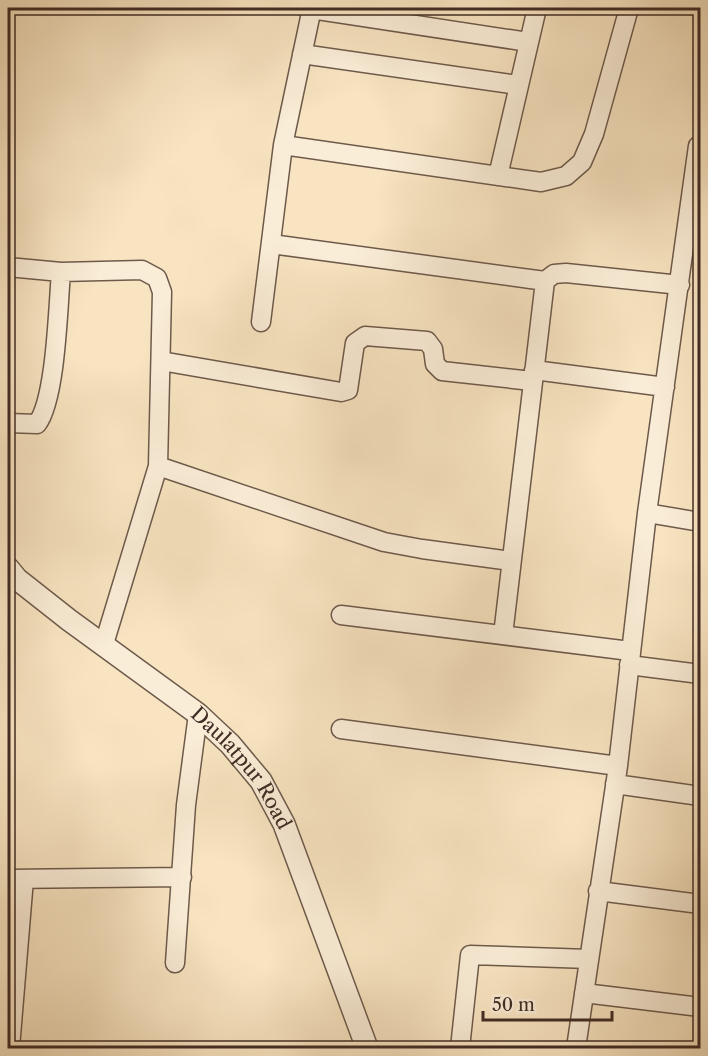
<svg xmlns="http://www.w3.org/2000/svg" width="708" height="1056" viewBox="0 0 708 1056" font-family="'Libre Caslon Text',serif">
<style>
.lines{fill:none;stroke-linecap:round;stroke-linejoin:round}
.minor-casing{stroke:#6e5a4c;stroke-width:21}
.tertiary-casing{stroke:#6e5a4c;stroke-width:24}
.minor{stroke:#faedd7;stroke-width:18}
.tertiary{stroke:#faedd7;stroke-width:21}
.labels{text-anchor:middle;stroke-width:4.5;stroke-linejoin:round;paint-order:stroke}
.street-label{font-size:20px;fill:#402c25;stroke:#faedd7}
</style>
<rect width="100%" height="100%" fill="#f8e4c1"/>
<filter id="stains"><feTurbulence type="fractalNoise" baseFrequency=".00333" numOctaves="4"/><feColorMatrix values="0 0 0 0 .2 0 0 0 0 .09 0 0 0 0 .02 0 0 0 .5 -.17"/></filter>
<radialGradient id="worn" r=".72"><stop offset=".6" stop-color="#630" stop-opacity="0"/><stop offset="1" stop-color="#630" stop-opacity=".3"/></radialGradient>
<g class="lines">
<!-- minor casing -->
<g class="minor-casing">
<path id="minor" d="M311 9 528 42
M302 54 518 85
M283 145 541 182 566 176 582 162 594 134 629 8
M498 176 537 8
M271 244 545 281
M8 267 61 272 142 270 157 278 162 292 158 466 104 644
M261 322 283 145 312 8
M161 361 341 392 348 390 355 343 365 336 427 341 433 349 435 364 442 371 532 381
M534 370 665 387
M8 423 37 424C56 399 58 307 61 272
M158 466 384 542 422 549 511 561
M647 513 700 522
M341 615 630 651
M503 635 545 281 554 274 566 273 680 285
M629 665 700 674
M341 729 618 766
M615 784 700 796
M8 879 182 877
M598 891 700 904
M175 963 186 805 198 714
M584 993 700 1007
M10 1048 24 879
M460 1048 470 955 589 959
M576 1048 618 766 647 513 698 146"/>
</g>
<!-- tertiary casing -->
<g class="tertiary-casing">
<g id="tertiary">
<path id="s1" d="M8 568 17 579 69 620 198 714 230 744 261 781 284 824 367 1048"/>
</g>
</g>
<!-- minor -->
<use href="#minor" class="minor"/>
<!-- tertiary -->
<use href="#tertiary" class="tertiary"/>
</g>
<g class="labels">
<!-- street labels -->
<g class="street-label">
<text dy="7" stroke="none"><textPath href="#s1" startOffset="310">Daulatpur Road</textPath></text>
</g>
</g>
<!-- margin -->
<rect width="708" height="1056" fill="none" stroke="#f8e4c1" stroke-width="30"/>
<rect x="9" y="9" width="690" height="1038" fill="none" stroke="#402c25" stroke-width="3"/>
<rect x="15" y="15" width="678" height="1026" fill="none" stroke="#402c25" stroke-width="1.5"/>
<!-- scale -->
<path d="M483 1011v9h129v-9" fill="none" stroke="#402c25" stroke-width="3"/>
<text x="492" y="1011" font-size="18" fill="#402c25" stroke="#faedd7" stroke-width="4.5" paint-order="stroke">50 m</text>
<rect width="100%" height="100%" filter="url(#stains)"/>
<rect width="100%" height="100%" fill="url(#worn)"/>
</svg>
